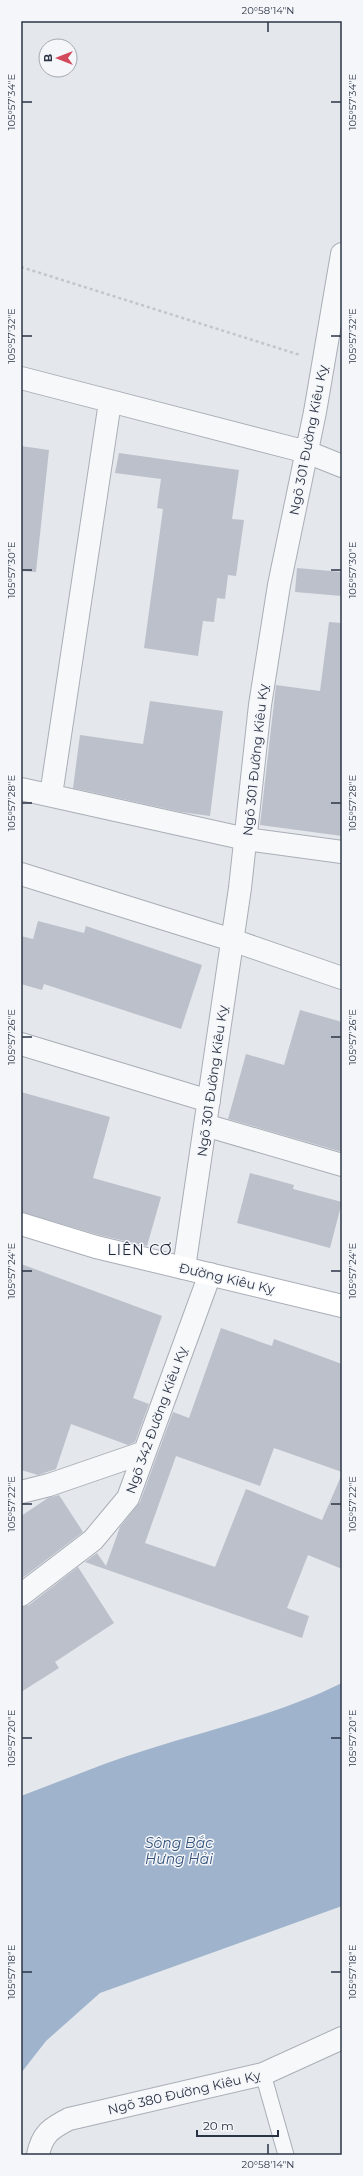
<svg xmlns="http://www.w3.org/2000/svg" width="363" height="2176" viewBox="0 0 363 2176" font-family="Montserrat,sans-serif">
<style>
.water{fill:#9fb4cc}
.building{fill:#bbc0ca}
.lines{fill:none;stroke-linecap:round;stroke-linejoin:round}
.lane-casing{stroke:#a9aeb7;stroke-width:17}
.street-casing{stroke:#a9aeb7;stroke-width:24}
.secondary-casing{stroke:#a9aeb7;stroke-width:24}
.path{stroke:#c2c5cb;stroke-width:2.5;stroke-dasharray:3 3;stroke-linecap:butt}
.lane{stroke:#f7f8fa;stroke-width:15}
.street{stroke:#f7f8fa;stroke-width:22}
.secondary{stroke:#fff;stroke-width:22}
.ticks{fill:none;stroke:#2b3445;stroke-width:1.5}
.labels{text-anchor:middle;stroke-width:3;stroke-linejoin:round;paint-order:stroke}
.street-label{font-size:13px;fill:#2b3445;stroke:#f4f6f9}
.neighbourhood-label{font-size:14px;letter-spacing:1px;fill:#1d2536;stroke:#f4f6f9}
.water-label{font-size:14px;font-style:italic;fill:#34527a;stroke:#f4f6f9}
.neatline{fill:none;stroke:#2b3445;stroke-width:1.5}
.ticks-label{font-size:10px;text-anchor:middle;fill:#2b3445}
</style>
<rect width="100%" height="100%" fill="#e4e7ec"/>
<!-- water -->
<path class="water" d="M342 1683V1906L100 1993 46 2041 21 2073V1796C64 1780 106 1762 149 1749 214 1729 281 1713 342 1683Z"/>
<!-- building -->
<path class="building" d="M21 446 49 450 36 572 21 571Z
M119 453 239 470 232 519 244 520 236 576 228 575 225 599 217 598 214 622 203 621 198 656 144 648 163 509 157 508 161 479 115 473Z
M297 568 342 572V596L295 592Z
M329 622 342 623V836L260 825 276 685 320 691Z
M150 701 223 711 210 816 181 812 73 788 80 735 143 744Z
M38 921 84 933 86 926 202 965 181 1029 44 984 42 990 21 984V936L33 939Z
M300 1010 342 1022V1152L228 1119 246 1054 284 1065Z
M21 1092 110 1117 93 1178 161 1197 147 1246 99 1235 21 1212Z
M250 1173 294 1185 293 1189 342 1202 330 1248 237 1223Z
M21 1264 162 1316 133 1398 149 1404 135 1442 128 1445 71 1424 56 1469 38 1475 21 1470Z
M221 1328 272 1346 274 1339 342 1364V1472L274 1448 260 1486 176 1456 145 1543 215 1567 246 1489 322 1520 342 1474V1569L308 1555 287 1608 309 1616 302 1638 85 1562 97 1553 106 1566 120 1527 140 1502 173 1412 189 1418Z
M59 1495 83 1532 21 1579V1516L48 1498Z
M78 1567 114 1623 55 1662 59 1668 21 1692V1607L29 1605Z"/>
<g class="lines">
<!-- lane casing -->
<g class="lane-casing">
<path id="lane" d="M263 2074 286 2155"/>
</g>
<!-- street casing -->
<g class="street-casing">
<path id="street" d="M21 378 307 452 342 466
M21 789 246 839 342 852
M51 795 110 402
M21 874 232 940 342 978
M21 1044 209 1101
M205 1125 342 1165
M184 1268 240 888 260 705 279 585 315 412 342 254
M21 1492 49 1485 145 1452
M21 1595 93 1540 128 1498 210 1274
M38 2155C42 2134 51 2128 69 2119L263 2074 342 2038"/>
</g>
<!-- secondary casing -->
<g class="secondary-casing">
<path id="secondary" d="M21 1224 96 1247 342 1306"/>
</g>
<!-- path -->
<path class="path" d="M21 267 300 355"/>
<!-- lane -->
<use href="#lane" class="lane"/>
<!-- street -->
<use href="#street" class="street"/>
<!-- secondary -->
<use href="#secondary" class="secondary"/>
</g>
<!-- ticks -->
<path class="ticks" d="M268 22V32M22 102H32M331 102H341M22 336H32M331 336H341M22 570H32M331 570H341M22 803H32M331 803H341M22 1037H32M331 1037H341M22 1271H32M331 1271H341M22 1504H32M331 1504H341M22 1738H32M331 1738H341M22 1972H32M331 1972H341M268 2144V2154"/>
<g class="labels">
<!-- street labels -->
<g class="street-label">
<text transform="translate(308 440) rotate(-79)" y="5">Ngõ 301 Đường Kiêu Kỵ</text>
<text transform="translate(255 760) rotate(-84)" y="5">Ngõ 301 Đường Kiêu Kỵ</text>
<text transform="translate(212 1081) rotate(-82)" y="5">Ngõ 301 Đường Kiêu Kỵ</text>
<text transform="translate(227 1278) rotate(13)" y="5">Đường Kiêu Kỵ</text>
<text transform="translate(156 1420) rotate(-70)" y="5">Ngõ 342 Đường Kiêu Kỵ</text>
<text transform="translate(184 2092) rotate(-13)" y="5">Ngõ 380 Đường Kiêu Kỵ</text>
</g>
<!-- neighbourhood labels -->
<g class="neighbourhood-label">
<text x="140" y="1255">LIÊN CƠ</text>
</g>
<!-- water labels -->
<g class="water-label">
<text x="179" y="1848">Sông Bắc<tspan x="179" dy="16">Hưng Hải</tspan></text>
</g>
</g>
<!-- border -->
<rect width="363" height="2176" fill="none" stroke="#f4f6f9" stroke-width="44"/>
<!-- north arrow -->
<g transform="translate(58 58) rotate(270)"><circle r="19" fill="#f4f6f9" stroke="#a4a8b1"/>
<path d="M0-3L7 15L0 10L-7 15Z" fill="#d1495b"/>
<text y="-6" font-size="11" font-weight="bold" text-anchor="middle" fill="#2b3445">B</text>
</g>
<!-- scale -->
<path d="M197 2130v6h81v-6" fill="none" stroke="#2b3445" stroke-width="2"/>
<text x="203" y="2130" font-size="12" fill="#2b3445" stroke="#f4f6f9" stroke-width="3" paint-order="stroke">20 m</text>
<rect x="22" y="22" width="319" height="2132" class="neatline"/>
<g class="ticks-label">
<text x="268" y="14">20°58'14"N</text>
<text transform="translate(352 102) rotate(-90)" y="4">105°57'34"E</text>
<text transform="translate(11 102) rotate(-90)" y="4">105°57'34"E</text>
<text transform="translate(352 336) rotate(-90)" y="4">105°57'32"E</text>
<text transform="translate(11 336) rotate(-90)" y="4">105°57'32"E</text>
<text transform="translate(11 570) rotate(-90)" y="4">105°57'30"E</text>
<text transform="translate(352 570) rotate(-90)" y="4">105°57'30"E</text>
<text transform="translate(352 803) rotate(-90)" y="4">105°57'28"E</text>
<text transform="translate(11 803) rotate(-90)" y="4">105°57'28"E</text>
<text transform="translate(352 1037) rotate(-90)" y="4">105°57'26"E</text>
<text transform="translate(11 1037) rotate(-90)" y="4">105°57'26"E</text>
<text transform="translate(352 1271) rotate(-90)" y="4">105°57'24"E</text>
<text transform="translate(11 1271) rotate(-90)" y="4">105°57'24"E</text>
<text transform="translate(11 1504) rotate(-90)" y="4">105°57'22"E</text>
<text transform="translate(352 1504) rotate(-90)" y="4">105°57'22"E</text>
<text transform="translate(352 1738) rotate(-90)" y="4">105°57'20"E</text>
<text transform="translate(11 1738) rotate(-90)" y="4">105°57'20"E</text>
<text transform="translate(352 1972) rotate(-90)" y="4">105°57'18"E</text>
<text transform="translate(11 1972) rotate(-90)" y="4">105°57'18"E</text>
<text x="268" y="2168">20°58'14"N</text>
</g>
</svg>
